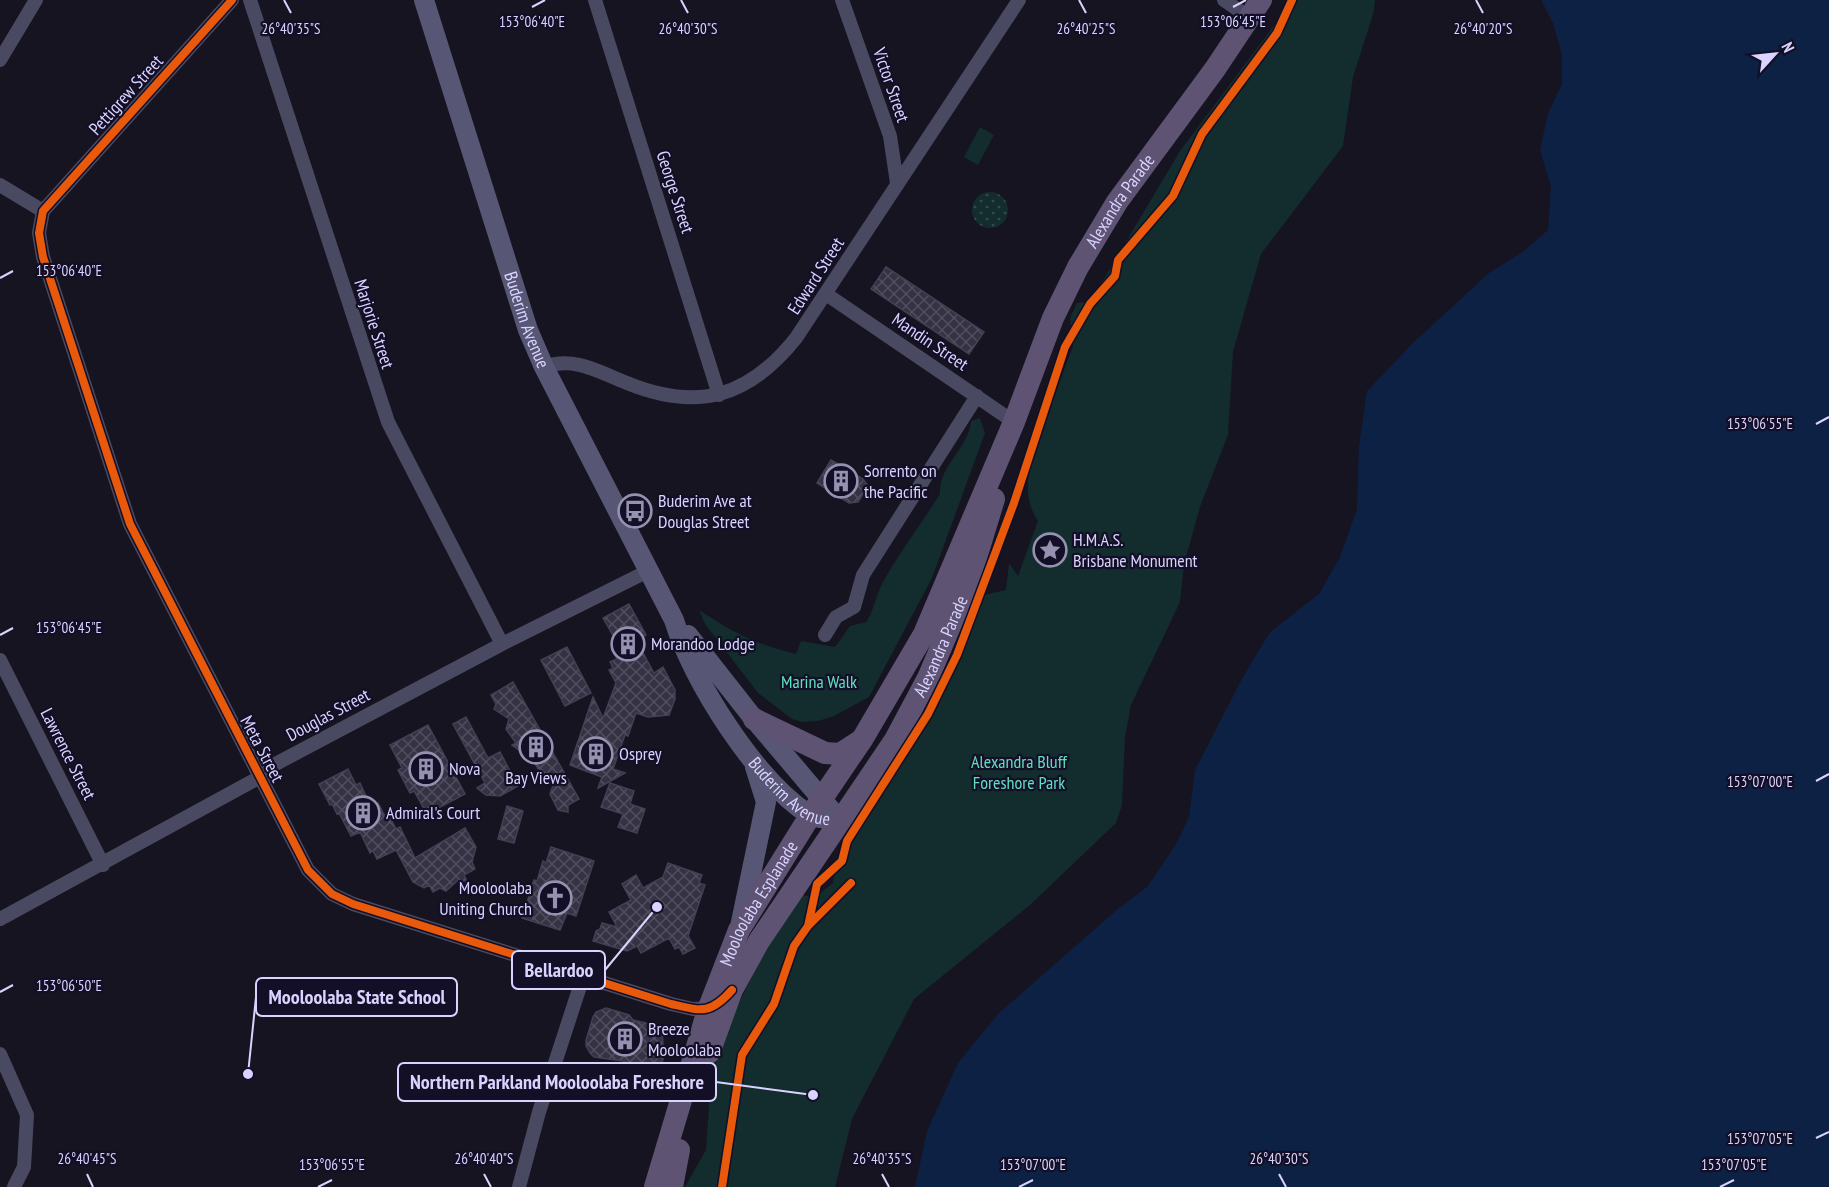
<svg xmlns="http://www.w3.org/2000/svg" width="1829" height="1187" viewBox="0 0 1829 1187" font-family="'PT Sans Narrow',sans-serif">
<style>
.grass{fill:url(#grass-dots)}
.park{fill:#132c2d}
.water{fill:#0d2144}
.building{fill:url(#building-cross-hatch);stroke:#433f54;stroke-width:1.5}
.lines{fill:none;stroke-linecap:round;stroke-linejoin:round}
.minor{stroke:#4a4962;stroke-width:14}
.secondary{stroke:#575674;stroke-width:20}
.primary{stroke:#5e5373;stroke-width:22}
.cycleway-casing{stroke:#130f26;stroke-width:11}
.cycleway{stroke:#e8590c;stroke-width:8}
.ticks{fill:none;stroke:#d9d4ff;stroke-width:2}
.labels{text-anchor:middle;stroke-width:4.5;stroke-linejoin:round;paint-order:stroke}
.street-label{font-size:18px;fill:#d9d4ff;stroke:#130f26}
.poi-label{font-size:18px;fill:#d9d4ff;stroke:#130f26;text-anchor:start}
.park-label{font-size:18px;fill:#5fe0c0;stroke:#130f26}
.ticks-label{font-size:15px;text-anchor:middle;fill:#d9d4ff;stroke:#130f26;stroke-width:4.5;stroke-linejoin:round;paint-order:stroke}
.leader{fill:none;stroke:#d9d4ff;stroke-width:2}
.callout-dot{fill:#d9d4ff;stroke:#130f26;stroke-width:2}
.callout{fill:#130f26;stroke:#d9d4ff;stroke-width:2}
.callout-label{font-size:20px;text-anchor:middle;font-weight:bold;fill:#d9d4ff}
</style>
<defs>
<pattern id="grass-dots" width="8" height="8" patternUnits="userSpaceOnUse" patternTransform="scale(1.5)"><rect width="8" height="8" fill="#132c2d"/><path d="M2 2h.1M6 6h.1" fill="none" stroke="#354a4c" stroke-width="1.8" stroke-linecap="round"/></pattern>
<pattern id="building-cross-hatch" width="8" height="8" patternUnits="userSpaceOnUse" patternTransform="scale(1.5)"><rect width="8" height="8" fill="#343243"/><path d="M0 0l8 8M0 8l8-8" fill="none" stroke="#514f5f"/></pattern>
</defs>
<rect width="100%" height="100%" fill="#161421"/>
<!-- grass -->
<path class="grass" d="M972 210a18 18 0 1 1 36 0a18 18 0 1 1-36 0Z"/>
<!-- park -->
<path class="park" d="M1289 0H1375L1374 11 1353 77 1343 146 1261 254 1233 352 1228 435 1201 504 1184 564 1180 602 1131 705 1125 737 1122 805 1116 823 1030 905 914 999 852 1119 835 1187H685L706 1150 711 1077 731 1020 763 953 801 895 815 897 833 883 834 875 846 863 850 842 923 730 946 688 984 595 1006 590 1009 563 1018 576 1038 521C1025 502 1027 483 1030 461L1073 346 1070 318 1077 303 1087 302 1105 277 1180 151 1287 8Z
M980 127 994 135 978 165 964 157Z
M980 418 985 433 932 578 869 697 834 716 818 721 802 722 792 719 758 693 705 624 699 610C734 633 755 644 796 654L801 641 835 647 850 626 866 622C874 611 875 597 882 584 899 553 921 524 940 494 938 466 969 448 971 421Z"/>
<!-- water -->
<path class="water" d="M1541 0H1829V1187H915L927 1131 958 1063 999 1013 1119 908 1147 887 1175 846 1189 817 1195 770 1243 677 1270 632 1319 594 1340 557 1357 509 1359 446 1367 391 1414 342 1489 273 1524 251 1548 230 1551 187 1540 150 1548 113 1562 84V55L1553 23Z"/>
<!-- building -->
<path class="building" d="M886 267 984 332 969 354 871 289Z
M831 460 863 479 868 486 858 502 849 503 817 483Z
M629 604 646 635 636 640 654 673 663 667 675 690V699L669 715 648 717 636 713 628 736 625 735 613 769 625 773 598 788 602 777 570 765 593 697 603 718 616 683 609 670 613 668 610 662 617 659 612 650 619 646 603 618Z
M567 647 591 693 565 706 541 660Z
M513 682 579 799 568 805V812L558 810 550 794 555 780 539 778 540 772 533 760 512 745 516 743 506 729 509 719 494 709 496 704 491 695Z
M466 717 488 758 500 752 518 786 500 796 486 795 477 788 485 783 453 724Z
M428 725 465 794 427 814 414 791 410 793 398 770 402 768 390 745Z
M348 769 356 785 360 783 371 807 378 803 386 818 390 817 396 829 400 827 415 858 465 828 476 847 472 862 475 869 464 875 467 881H457L446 891 440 888 433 892 429 885 424 888 413 882 396 850 377 859 373 851 370 853 360 832 351 836 339 813 337 814 332 804 330 805 319 784Z
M610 783 634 791 630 804 645 809 637 833 618 827 623 814 601 807Z
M507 806 523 811 514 843 498 839Z
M551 847 594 861 576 916 567 913 560 930 522 918 534 880 537 881 543 861 546 863Z
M668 863 702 875 699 883 705 885 688 936 695 948 683 954 679 947 675 949 669 938 641 953 637 946 627 951 593 941 596 931 600 929 602 923 617 927 609 912 631 900 622 884 636 875 643 888 663 877Z
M606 1008 629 1015 633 1020 654 1025 662 1031 664 1057 661 1064 653 1071H645L623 1061 594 1057 590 1053 586 1046V1040L593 1017 596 1012Z"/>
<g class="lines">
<!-- minor -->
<path class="minor" d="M232 0 43 211 39 233 43 257 130 524 308 870 332 894 353 904 671 1004 693 1009 714 1008
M250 0 388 422 502 644
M595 0 719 395
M842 0 890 136 897 183
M1224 0 1250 18
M0 60 36 0
M0 185 43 211
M826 294 1014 422
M544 367C574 356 599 372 627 383 698 412 749 397 796 338L1019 0
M825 635 836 617 854 607 863 575 977 396
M0 660 103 865
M0 919 260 777 268 768 502 644 648 571
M0 1054 27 1115 24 1167 14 1187
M519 1187 539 1112 584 974"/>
<!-- secondary -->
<g class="secondary">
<path id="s1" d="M424 0 528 330 544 367 674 620C692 680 755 779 808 814 816 819 830 819 840 820"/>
<path d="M688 635 754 719 831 810"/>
<path d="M741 922 766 802 755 767"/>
</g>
<!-- primary -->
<g class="primary">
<path d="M754 719 825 753 840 754 860 741"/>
<path id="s2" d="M709 1053 732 990 759 941 895 740 928 678 968 584 994 499"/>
<path id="s3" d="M655 1187 708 1010 739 930 810 816 863 738 924 634 1014 422 1053 318 1078 267 1117 202 1215 69 1261 0"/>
<path d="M672 1187 679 1150"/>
</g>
<!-- cycleway casing -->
<g class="cycleway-casing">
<path id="cycleway" d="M232 0 43 211 39 233 43 257 130 524 308 870 332 894 353 904 671 1004C701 1011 710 1015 732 990
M808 926 817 884 842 861 847 841 928 714 957 655 1014 503 1065 347 1090 304 1115 276 1118 260 1173 196 1202 134 1277 33 1292 0
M722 1187 742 1055 774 1004 794 946 808 926 851 883"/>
</g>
<!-- cycleway -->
<use href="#cycleway" class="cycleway"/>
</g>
<!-- ticks -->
<path class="ticks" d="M284 0 291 13M681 0 688 13M1079 0 1086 13M1476 0 1483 13M532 7 545 0M1233 7 1246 0M0 278 13 271M1816 424 1829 417M0 635 13 628M1816 781 1829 774M0 992 13 985M1816 1138 1829 1132M87 1174 93 1187M484 1174 491 1187M882 1174 889 1187M1279 1174 1286 1187M318 1187 332 1180M1019 1187 1033 1180M1720 1187 1734 1180"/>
<!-- icons -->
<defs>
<g id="building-ring" transform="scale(1.725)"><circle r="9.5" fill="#130f26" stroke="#9591b1" stroke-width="1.5"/><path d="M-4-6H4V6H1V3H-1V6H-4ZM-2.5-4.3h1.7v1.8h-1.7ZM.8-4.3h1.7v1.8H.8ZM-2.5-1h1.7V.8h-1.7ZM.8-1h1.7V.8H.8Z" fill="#9591b1"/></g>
<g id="bus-ring" transform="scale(1.725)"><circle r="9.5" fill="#130f26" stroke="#9591b1" stroke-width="1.5"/><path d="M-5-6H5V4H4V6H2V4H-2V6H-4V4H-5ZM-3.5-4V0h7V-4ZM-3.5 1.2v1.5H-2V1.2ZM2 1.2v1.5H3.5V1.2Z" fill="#9591b1"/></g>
<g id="sight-ring" transform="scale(1.725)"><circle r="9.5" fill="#130f26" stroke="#9591b1" stroke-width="1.5"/><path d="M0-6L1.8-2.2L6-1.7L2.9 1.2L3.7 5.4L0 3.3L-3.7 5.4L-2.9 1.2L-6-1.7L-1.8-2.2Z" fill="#9591b1"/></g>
<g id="church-ring" transform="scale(1.725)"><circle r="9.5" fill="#130f26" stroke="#9591b1" stroke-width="1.5"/><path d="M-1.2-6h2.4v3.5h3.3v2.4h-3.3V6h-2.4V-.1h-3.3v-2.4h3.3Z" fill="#9591b1"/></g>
</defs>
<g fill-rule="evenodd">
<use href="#building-ring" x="841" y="481"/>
<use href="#bus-ring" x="635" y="511"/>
<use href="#sight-ring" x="1050" y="550"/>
<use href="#building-ring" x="628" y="644"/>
<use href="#building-ring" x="536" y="747"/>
<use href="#building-ring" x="596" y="754"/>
<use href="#building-ring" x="426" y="769"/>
<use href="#building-ring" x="363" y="813"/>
<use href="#church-ring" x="555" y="898"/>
<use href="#building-ring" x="625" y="1039"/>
</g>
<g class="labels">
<!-- street labels -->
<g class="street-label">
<text transform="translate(891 85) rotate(71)" y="6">Victor Street</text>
<text transform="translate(126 95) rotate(-48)" y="6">Pettigrew Street</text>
<text transform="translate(675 192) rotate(72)" y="6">George Street</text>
<text dy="6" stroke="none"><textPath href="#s3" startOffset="1096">Alexandra Parade</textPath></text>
<text transform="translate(816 276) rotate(-57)" y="6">Edward Street</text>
<text dy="6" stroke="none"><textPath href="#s1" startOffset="336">Buderim Avenue</textPath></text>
<text transform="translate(374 324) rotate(72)" y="6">Marjorie Street</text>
<text transform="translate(930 342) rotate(34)" y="6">Mandin Street</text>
<text dy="6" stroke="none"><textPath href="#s2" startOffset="470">Alexandra Parade</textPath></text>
<text transform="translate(328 715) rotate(-28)" y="6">Douglas Street</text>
<text transform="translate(262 749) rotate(62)" y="6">Meta Street</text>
<text transform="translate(68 754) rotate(63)" y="6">Lawrence Street</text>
<text dy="6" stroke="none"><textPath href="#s1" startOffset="882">Buderim Avenue</textPath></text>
<text dy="6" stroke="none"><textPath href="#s3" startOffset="303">Mooloolaba Esplanade</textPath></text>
</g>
<!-- poi labels -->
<g class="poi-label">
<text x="864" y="477">Sorrento on<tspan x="864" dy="21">the Pacific</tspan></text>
<text x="658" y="507">Buderim Ave at<tspan x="658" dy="21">Douglas Street</tspan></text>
<text x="1073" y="546">H.M.A.S.<tspan x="1073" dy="21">Brisbane Monument</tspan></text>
<text x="651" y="650">Morandoo Lodge</text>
<text x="619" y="760">Osprey</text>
<text x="449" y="775">Nova</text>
<text x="536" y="784" text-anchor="middle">Bay Views</text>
<text x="386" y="819">Admiral's Court</text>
<text x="532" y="894" text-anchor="end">Mooloolaba<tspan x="532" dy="21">Uniting Church</tspan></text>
<text x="648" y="1035">Breeze<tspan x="648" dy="21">Mooloolaba</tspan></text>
</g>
<!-- park labels -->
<g class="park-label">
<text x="819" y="688">Marina Walk</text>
<text x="1019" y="768">Alexandra Bluff<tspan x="1019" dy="21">Foreshore Park</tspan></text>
</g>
</g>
<g class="ticks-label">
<text x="532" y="27">153°06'40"E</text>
<text x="1233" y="27">153°06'45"E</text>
<text x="291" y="34">26°40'35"S</text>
<text x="688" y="34">26°40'30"S</text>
<text x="1086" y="34">26°40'25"S</text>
<text x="1483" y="34">26°40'20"S</text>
<text x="69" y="276">153°06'40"E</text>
<text x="1760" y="429">153°06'55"E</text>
<text x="69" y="633">153°06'45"E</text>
<text x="1760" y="787">153°07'00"E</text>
<text x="69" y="991">153°06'50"E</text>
<text x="1760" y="1144">153°07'05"E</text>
<text x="87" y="1164">26°40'45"S</text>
<text x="484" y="1164">26°40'40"S</text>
<text x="882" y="1164">26°40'35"S</text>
<text x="1279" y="1164">26°40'30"S</text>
<text x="332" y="1170">153°06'55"E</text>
<text x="1033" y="1170">153°07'00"E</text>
<text x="1734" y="1170">153°07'05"E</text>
</g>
<!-- callouts -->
<path class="leader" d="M657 907L605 970M248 1074L256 997M813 1095L716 1082"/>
<g class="callout-dot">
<circle cx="657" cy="907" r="6"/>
<circle cx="248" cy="1074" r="6"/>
<circle cx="813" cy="1095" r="6"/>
</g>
<g class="callout">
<rect x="512" y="951" width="93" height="38" rx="6"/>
<rect x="256" y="978" width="201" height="38" rx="6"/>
<rect x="398" y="1063" width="318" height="38" rx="6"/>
</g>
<g class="callout-label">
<text x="559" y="977">Bellardoo</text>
<text x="357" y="1004">Mooloolaba State School</text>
<text x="557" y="1089">Northern Parkland Mooloolaba Foreshore</text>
</g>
<!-- north arrow -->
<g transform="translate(1775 54) rotate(63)" stroke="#130f26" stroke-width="4.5" paint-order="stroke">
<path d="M0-4.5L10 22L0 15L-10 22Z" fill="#d9d4ff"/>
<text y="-9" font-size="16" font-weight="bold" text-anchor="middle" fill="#d9d4ff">N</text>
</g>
</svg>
